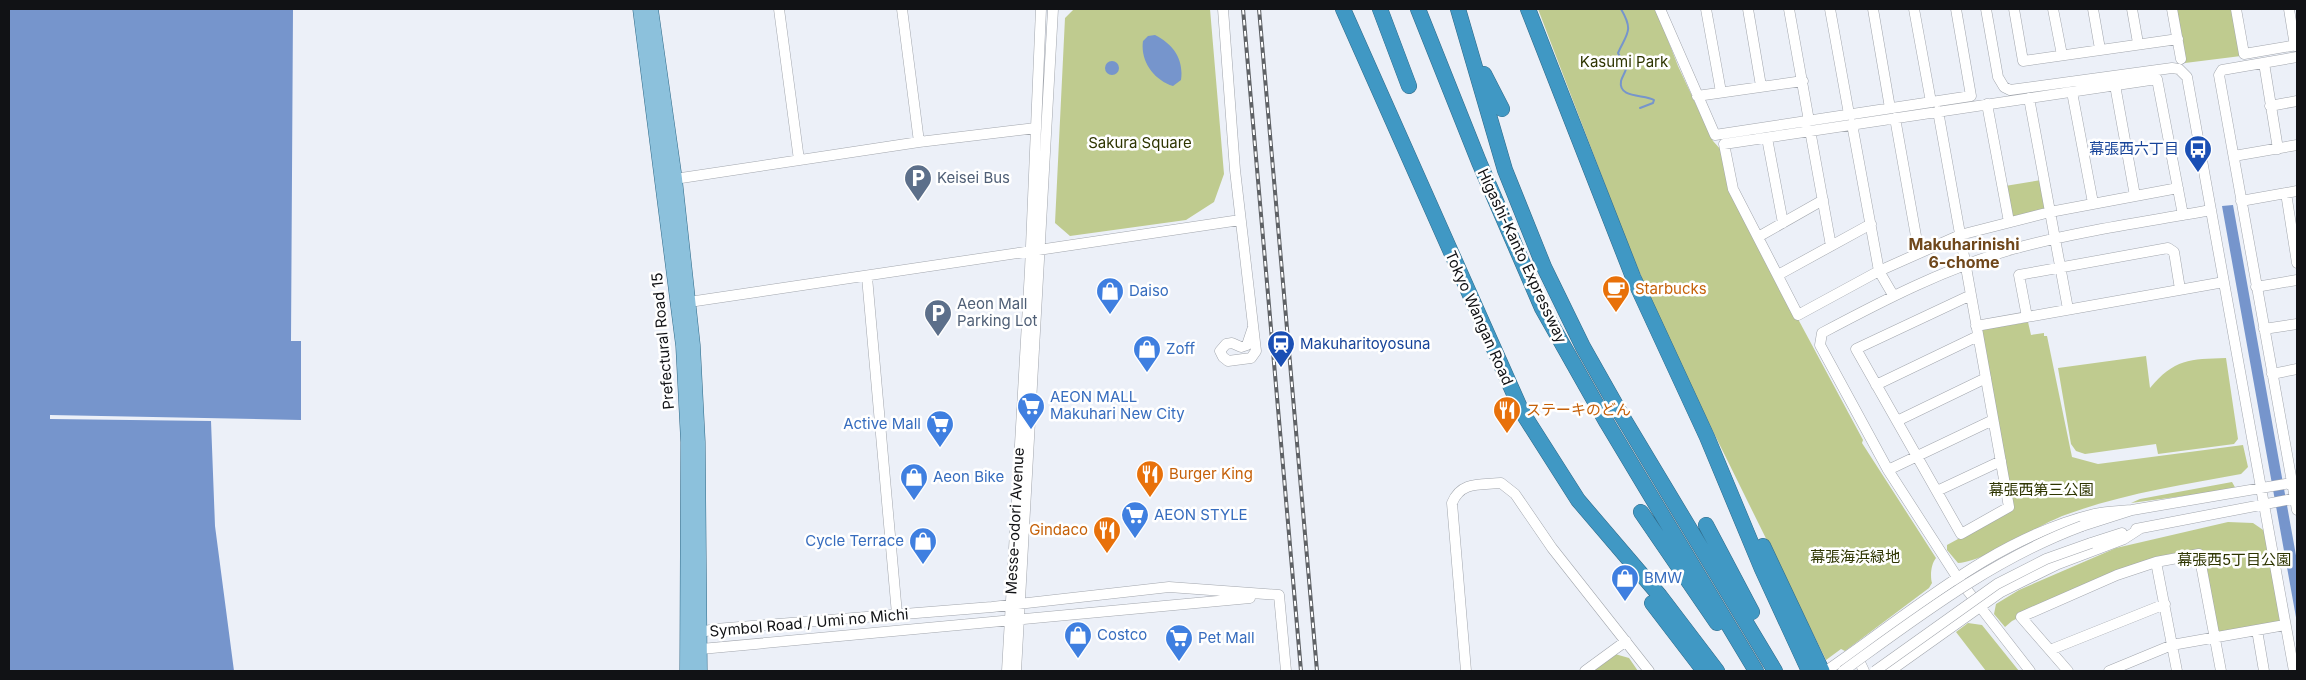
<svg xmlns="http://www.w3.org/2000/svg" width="2306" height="680" viewBox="0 0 2306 680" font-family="Inter,'Noto Sans JP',sans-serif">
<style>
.green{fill:#bfcb8f}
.water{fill:#7695cc}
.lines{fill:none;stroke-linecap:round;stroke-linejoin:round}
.stream{stroke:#7695cc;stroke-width:2}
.minor-casing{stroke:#a2a6ad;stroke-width:11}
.major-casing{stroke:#306987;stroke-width:15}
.highway-casing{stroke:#306987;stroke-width:16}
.minor{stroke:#fff;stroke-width:10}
.major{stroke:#8cc1dc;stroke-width:14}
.highway{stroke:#4098c4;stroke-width:15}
.rail-casing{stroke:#5f6266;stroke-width:4}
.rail{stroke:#fff;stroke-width:2;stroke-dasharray:5.5;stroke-linecap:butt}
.minor-bridge-casing{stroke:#a2a6ad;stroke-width:11;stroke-linecap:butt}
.minor-bridge{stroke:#fff;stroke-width:10}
.labels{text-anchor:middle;stroke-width:5;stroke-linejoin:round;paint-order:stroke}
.park-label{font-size:15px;fill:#2e3501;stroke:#fff}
.transit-label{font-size:15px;fill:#164399;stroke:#fff;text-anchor:end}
.service-label{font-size:15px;fill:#4e5e75;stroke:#fff;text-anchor:start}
.street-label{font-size:15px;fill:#111215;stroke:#fff}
.food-label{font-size:15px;fill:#c56008;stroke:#fff;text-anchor:start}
.shop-label{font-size:15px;fill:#366cbe;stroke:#fff;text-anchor:start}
.neighbourhood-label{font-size:16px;font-weight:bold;fill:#6f471b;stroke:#fff}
</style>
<rect width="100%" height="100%" fill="#ecf0f8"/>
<!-- green -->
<path class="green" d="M1074 9H1210L1224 174 1214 202 1186 220 1070 236 1055 223 1065 18Z
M1538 9H1656L1678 66 1713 141 1722 151 1732 196 1863 440 1862 443 1936 558C1931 564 1930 576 1932 583L1929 588 1845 651 1841 649 1826 660 1663 330 1622 229Z
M2175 9H2232L2241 56 2185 63Z
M2041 180 2046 208 2013 219 2005 186Z
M2028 322 2031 335 2044 333V336H2047L2072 457 2098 464 2243 445 2248 467 2241 474C2181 485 2122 494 2065 515 2037 525 1982 563 1958 563L1947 550V545L2013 509 1981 330Z
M2146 356 2150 388C2174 359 2190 359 2226 358L2238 439 2234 444 2158 454 2156 444 2085 454 2076 451 2071 444 2058 368Z
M2232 482 2236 489 2131 503 2140 499Z
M2228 522 2253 523 2269 534 2281 624 2216 635 2200 552 2048 603 2012 621 2005 627 1994 614 1996 604 2019 590 2116 548Z
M1968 623 1982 625 2019 671H1986L1956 632Z
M1615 654 1629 658 1638 671H1593Z"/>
<!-- water -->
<path class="water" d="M9 9H293L291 341H301V420L50 415V419L211 421 215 526 234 671H9Z
M1155 35C1173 44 1184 59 1181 80L1173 86C1154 80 1140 61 1143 41L1148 36Z
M1105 68a7 7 0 1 1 14 0a7 7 0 1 1-14 0Z
M2233 205 2297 561V623L2222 206Z"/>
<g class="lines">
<!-- stream -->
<path class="stream" d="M1621 9C1634 31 1627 33 1618 53L1626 69C1625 73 1622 77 1621 81 1618 99 1645 94 1654 100L1653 103 1640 108"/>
<!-- minor casing -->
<g class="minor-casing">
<path id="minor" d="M779 9 799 160
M902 9 919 142
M1223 9 1235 170 1256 351 1251 358 1228 361 1223 357 1220 351 1226 344 1232 343 1241 347 1247 345 1253 327
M1660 9 1715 135 1971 96 1956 9
M1706 9 1721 92
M1748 9 1761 86
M1789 9 1809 121
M1830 9 1849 114
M1873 9 1890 108
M1914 9 1931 102
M1986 9 1998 77 2004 87 2010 90 2172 68 2179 69 2187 77 2294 671
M2014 9 2023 61 2178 39
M2053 9 2062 55
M2093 9 2100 49
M2132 9 2138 43
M2172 9 2181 59
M2236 9 2244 54 2297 45
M2289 9 2295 46
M2297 57 2222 70 2219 75 2297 510
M2264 63 2278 149
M2115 85 2135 196
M2072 92 2093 203
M1697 96 1803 81
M2029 98 2068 309
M1987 104 2009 222
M2270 106 2297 101
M1938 111 2009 507 1961 534 1856 349 1971 295
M1895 118 1919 253
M1852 124 1879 271 1893 295
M1810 130 1831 246
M1767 138 1783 223
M2234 156 2297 145
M668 180 919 142 1036 128
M2178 188 2050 212 1960 235 1879 271 1798 315 1733 189 1724 144 2157 79 2183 215
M2286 193 2297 263
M2241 201 2297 191
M1758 237 1823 200
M1778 275 1871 224
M867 277 897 614
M2256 287 2297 280
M689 302 1240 220
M2027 317 2019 275 2168 248 2174 252 2180 289
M1976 326 2224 282
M2264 329 2297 324
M2272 374 2297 369
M1876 385 1978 336
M1897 421 1986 378
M1888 470 1993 420
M1937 491 2001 461
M2082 526 2132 510 2297 482
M2136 529 2297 498
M2091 543 2122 533
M2156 562 2177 671
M1279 595 1286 671
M2257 630 2264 671
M695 637 701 632 715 629 992 607 1169 587 1279 595
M695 647 701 649 1250 598
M2050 650 2165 604
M1855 652 1864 671
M1007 671 1030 270 1041 9
M1016 671 1053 9
M1466 671 1452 503C1461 481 1480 485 1501 483L1515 494 1552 548 1649 671
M1585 671 1626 641
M1826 671C1911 613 1992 539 2094 514 2106 511 2120 511 2132 510
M1890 671 2001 592 2058 564 2124 539 2141 528
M2030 671 1957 577 1888 470 1820 345 1822 333C1884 300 1946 268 2013 249 2078 231 2145 222 2211 210
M2068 671 2021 617 2117 575 2156 562 2199 554 2221 671
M2109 671 2172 645 2285 625"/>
</g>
<!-- major casing -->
<g class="major-casing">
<path id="major" d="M640 9 683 346 688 442 687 671
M651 9 675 179 693 345 698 442 700 671"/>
</g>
<!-- highway casing -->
<g class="highway-casing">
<path id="highway" d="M1343 9 1522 412 1578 500 1660 596 1717 671
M1380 9 1409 86
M1418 9 1479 162 1542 308 1607 423 1756 671
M1458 9 1505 170 1544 267 1583 347 1622 416 1775 671
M1528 9 1633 277 1707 437 1762 569 1809 671
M1484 74 1502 109
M1641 512 1717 623
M1706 525 1752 612
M1763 546 1822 671
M1652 603 1704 671"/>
</g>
<!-- minor -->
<use href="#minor" class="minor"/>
<!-- major -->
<use href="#major" class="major"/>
<!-- highway -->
<use href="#highway" class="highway"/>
<!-- rail casing -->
<g class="rail-casing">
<path id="rail" d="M1243 9 1301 671
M1259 9 1317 671"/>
</g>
<!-- rail -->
<use href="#rail" class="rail"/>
<!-- minor-bridge casing -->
<g class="minor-bridge-casing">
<path id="minor-bridge" d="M1843 671C1919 616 1993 559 2082 526
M1875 671 1997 584 2046 559 2091 543"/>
</g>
<!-- minor-bridge -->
<use href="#minor-bridge" class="minor-bridge"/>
</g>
<!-- icons -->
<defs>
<g id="bus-pin" transform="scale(1.4375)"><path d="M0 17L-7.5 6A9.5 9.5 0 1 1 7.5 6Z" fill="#1a4fb4" stroke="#fff"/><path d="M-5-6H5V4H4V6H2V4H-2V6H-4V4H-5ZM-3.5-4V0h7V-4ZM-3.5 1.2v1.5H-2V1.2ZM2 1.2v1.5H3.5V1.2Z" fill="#fff"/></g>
<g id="parking-pin" transform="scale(1.4375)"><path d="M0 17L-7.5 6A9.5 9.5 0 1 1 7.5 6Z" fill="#5c6f8a" stroke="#fff"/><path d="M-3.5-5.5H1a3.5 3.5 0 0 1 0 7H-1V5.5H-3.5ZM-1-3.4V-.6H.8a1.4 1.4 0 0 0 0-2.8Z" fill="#fff"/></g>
<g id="cafe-pin" transform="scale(1.4375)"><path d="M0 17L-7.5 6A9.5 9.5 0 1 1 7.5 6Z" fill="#e8710a" stroke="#fff"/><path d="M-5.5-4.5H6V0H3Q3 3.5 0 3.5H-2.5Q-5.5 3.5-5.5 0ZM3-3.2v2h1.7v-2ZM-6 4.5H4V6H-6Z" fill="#fff"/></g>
<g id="shop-pin" transform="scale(1.4375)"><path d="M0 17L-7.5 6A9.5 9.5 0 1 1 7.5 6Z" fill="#3f7fe0" stroke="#fff"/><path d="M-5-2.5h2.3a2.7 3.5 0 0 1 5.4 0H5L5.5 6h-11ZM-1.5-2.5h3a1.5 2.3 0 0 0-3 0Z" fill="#fff"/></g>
<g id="station-pin" transform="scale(1.4375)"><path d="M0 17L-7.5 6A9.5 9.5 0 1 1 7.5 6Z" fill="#1a4fb4" stroke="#fff"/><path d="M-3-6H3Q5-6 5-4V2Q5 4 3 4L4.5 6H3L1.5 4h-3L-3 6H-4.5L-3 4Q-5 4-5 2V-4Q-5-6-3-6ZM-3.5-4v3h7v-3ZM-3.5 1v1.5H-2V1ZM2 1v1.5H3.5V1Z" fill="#fff"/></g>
<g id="supermarket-pin" transform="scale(1.4375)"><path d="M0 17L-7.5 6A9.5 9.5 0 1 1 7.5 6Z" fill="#3f7fe0" stroke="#fff"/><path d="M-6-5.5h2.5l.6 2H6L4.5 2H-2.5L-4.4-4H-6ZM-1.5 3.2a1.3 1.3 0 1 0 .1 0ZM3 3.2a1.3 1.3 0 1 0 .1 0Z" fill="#fff"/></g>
<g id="restaurant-pin" transform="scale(1.4375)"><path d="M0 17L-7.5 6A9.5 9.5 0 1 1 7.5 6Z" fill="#e8710a" stroke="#fff"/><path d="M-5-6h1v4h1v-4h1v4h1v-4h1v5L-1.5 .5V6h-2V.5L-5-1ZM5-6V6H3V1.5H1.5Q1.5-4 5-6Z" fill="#fff"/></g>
</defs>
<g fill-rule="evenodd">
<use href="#bus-pin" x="2198" y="149"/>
<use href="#parking-pin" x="918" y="178"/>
<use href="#cafe-pin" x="1616" y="289"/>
<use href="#shop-pin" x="1110" y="291"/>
<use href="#parking-pin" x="938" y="313"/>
<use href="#station-pin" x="1281" y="344"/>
<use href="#shop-pin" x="1147" y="349"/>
<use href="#supermarket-pin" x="1031" y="406"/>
<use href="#restaurant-pin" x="1507" y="410"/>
<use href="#supermarket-pin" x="940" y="424"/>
<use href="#restaurant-pin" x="1150" y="474"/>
<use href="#shop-pin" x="914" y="477"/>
<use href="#supermarket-pin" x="1135" y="515"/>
<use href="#restaurant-pin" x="1107" y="530"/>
<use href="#shop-pin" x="923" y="541"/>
<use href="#shop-pin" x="1625" y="578"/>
<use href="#shop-pin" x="1078" y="635"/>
<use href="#supermarket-pin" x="1179" y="638"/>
</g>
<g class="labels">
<!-- park labels -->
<g class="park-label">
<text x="1624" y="67">Kasumi Park</text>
<text x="1140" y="148">Sakura Square</text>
<text x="2041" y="495">幕張西第三公園</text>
<text x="1855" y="562">幕張海浜緑地</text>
<text x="2234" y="565">幕張西5丁目公園</text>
</g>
<!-- transit labels -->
<g class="transit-label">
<text x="2179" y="154">幕張西六丁目</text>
<text x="1300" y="349" text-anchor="start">Makuharitoyosuna</text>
</g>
<!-- service labels -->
<g class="service-label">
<text x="937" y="183">Keisei Bus</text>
<text x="957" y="309">Aeon Mall<tspan x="957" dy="17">Parking Lot</tspan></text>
</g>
<!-- street labels -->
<g class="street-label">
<text transform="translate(1522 256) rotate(65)" y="5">Higashi-Kanto Expressway</text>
<text transform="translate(1479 318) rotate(66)" y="5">Tokyo Wangan Road</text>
<text transform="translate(663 341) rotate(-95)" y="5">Prefectural Road 15</text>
<text transform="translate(1015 521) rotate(-87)" y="5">Messe-odori Avenue</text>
<text transform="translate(809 623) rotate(-5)" y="5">Symbol Road / Umi no Michi</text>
</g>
<!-- food labels -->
<g class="food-label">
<text x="1635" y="294">Starbucks</text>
<text x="1526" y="415">ステーキのどん</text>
<text x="1169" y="479">Burger King</text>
<text x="1088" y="535" text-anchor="end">Gindaco</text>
</g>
<!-- shop labels -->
<g class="shop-label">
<text x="1129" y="296">Daiso</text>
<text x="1166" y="354">Zoff</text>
<text x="1050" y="402">AEON MALL<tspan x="1050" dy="17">Makuhari New City</tspan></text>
<text x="921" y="429" text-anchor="end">Active Mall</text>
<text x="933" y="482">Aeon Bike</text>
<text x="1154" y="520">AEON STYLE</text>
<text x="904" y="546" text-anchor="end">Cycle Terrace</text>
<text x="1644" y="583">BMW</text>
<text x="1097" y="640">Costco</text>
<text x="1198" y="643">Pet Mall</text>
</g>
<!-- neighbourhood labels -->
<g class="neighbourhood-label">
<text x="1964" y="250">Makuharinishi<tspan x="1964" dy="18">6-chome</tspan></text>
</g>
</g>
<!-- border -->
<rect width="2306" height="680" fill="none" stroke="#111215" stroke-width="20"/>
</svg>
